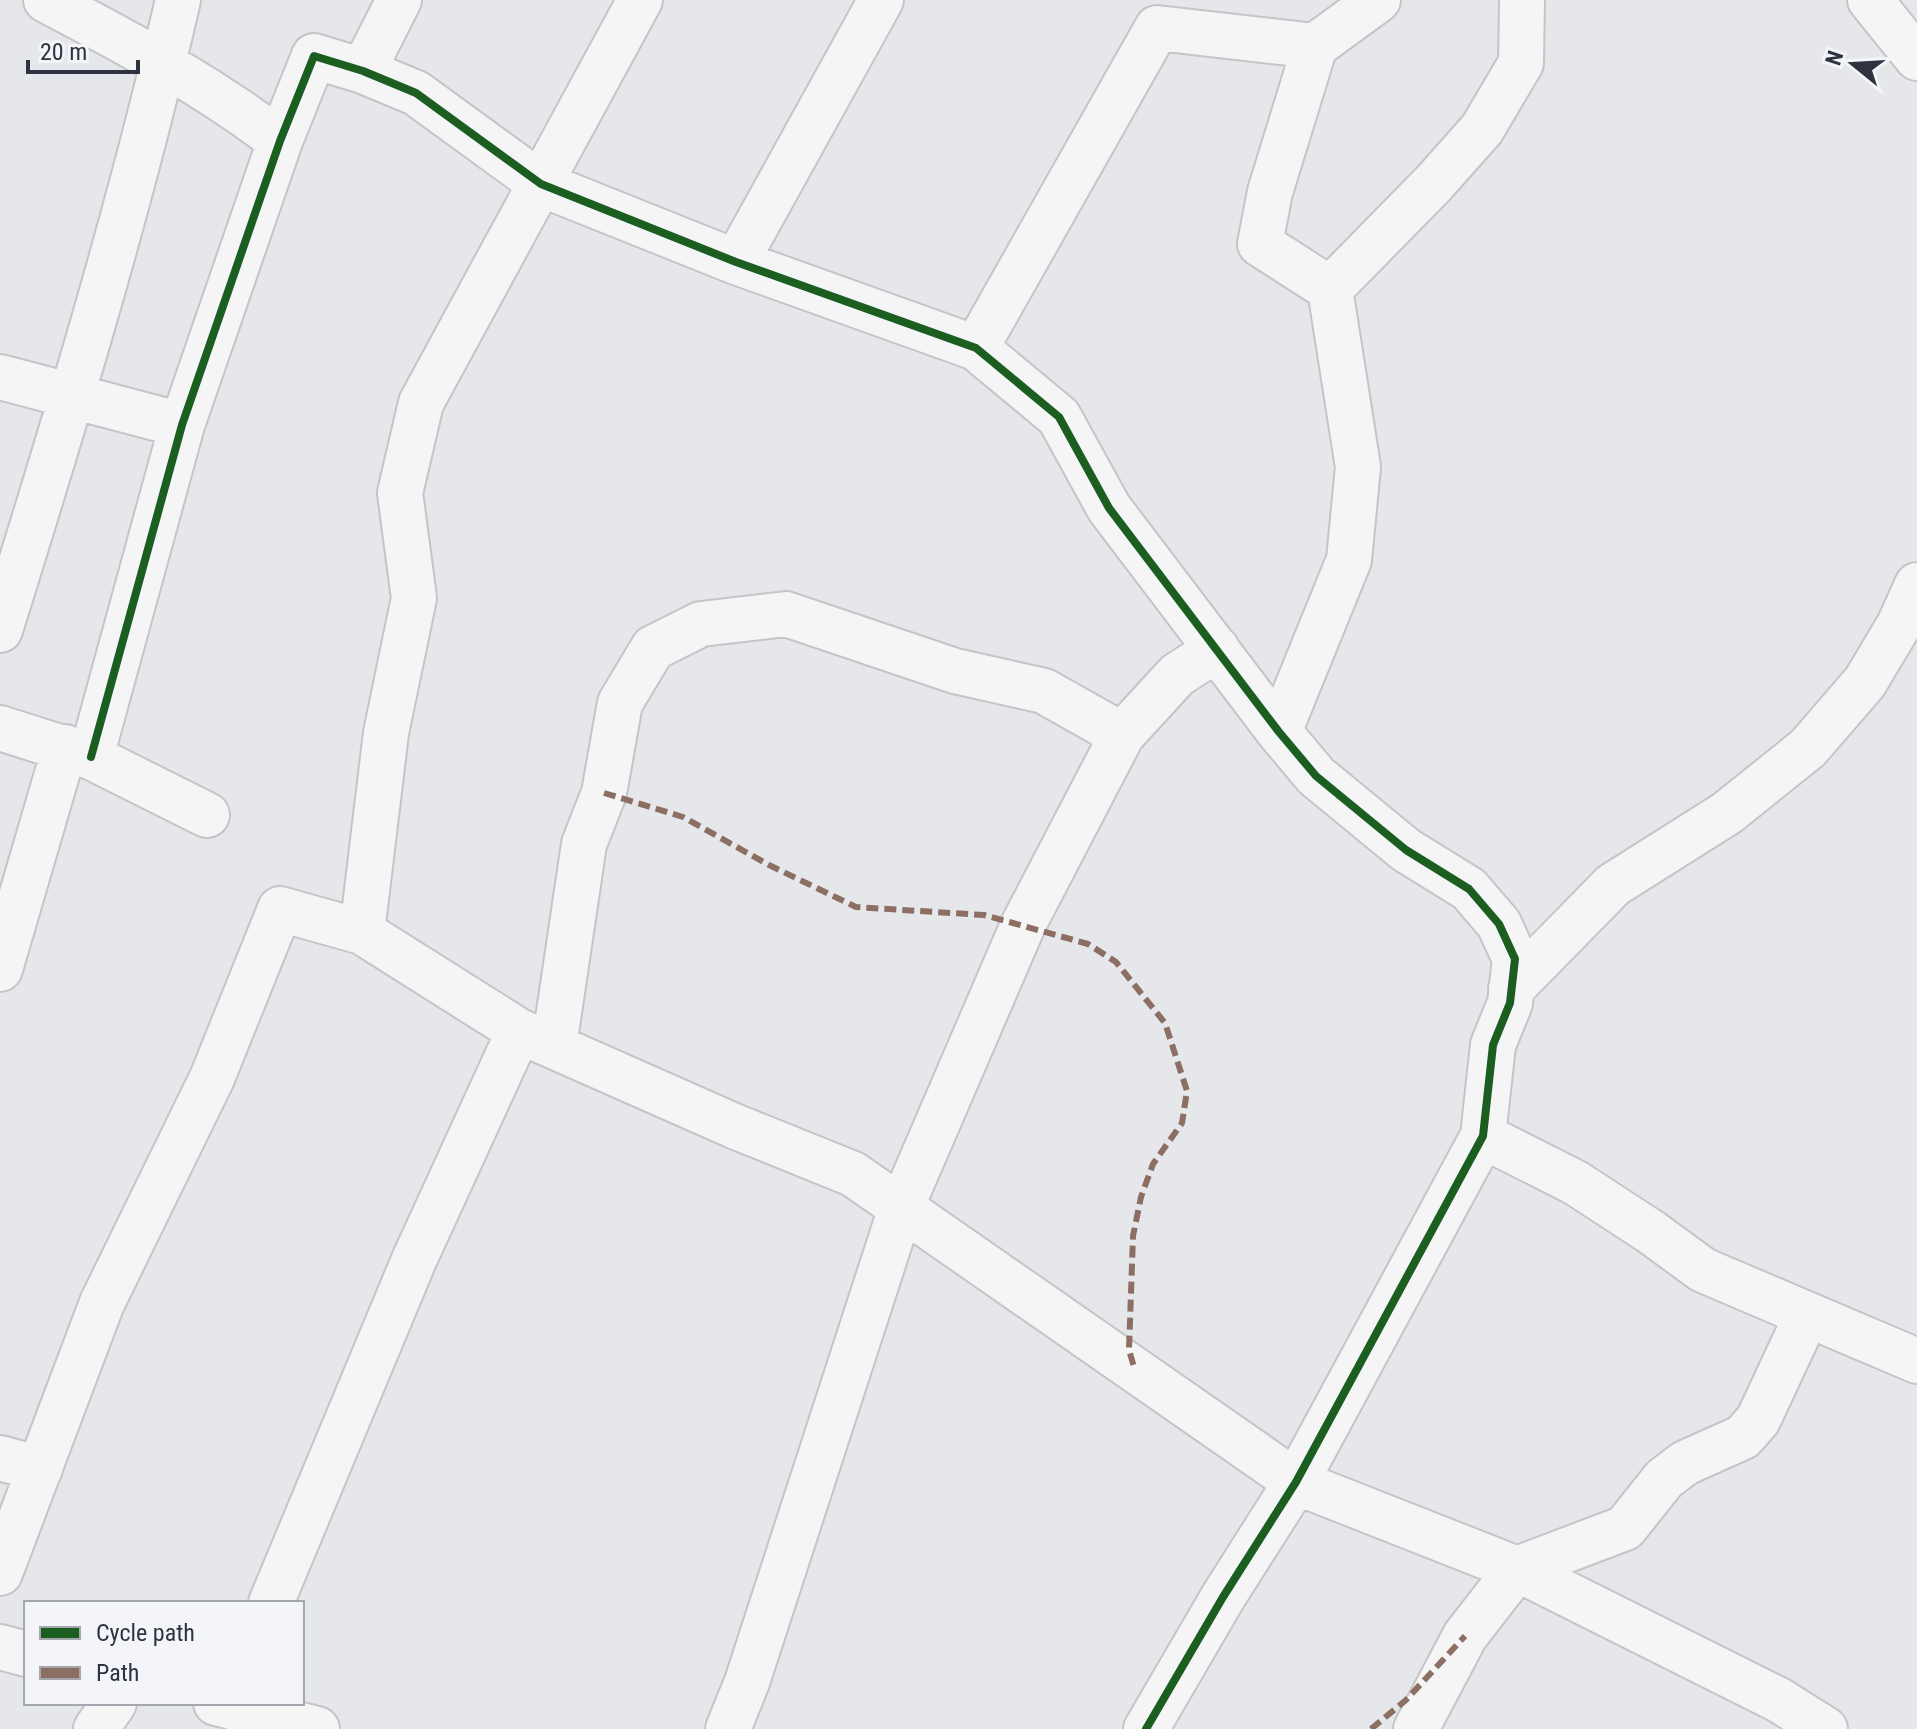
<svg xmlns="http://www.w3.org/2000/svg" width="1917" height="1729" viewBox="0 0 1917 1729" font-family="'Roboto Condensed',sans-serif">
<style>
.lines{fill:none;stroke-linecap:round;stroke-linejoin:round}
.minor-casing{stroke:#c4c5c8;stroke-width:48}
.minor{stroke:#f5f5f6;stroke-width:44}
.quiet{stroke:#8d6e63;stroke-width:6;stroke-dasharray:12 6;stroke-linecap:butt}
.cycleway-casing{stroke:#f4f5f8;stroke-width:13}
.cycleway{stroke:#1b5e20;stroke-width:8}
</style>
<rect width="100%" height="100%" fill="#e5e7ea"/>
<g class="lines">
<!-- minor casing -->
<g class="minor-casing">
<path id="minor" d="M46 0C128 43 207 85 280 141
M1870 0 1917 58
M363 71 399 0
M736 262 881 0
M1330 289 1260 244 1270 192 1315 46 1378 0
M976 348 1157 28 1315 46
M0 377 182 425
M0 630C65 422 129 212 178 0
M0 728 91 757 207 815
M1279 732 1349 560 1358 467 1330 289 1434 183 1482 129 1521 63 1522 0
M91 757 182 425 280 141 314 56 363 71 416 93 541 184 736 262 976 348 1059 417 1109 508 1279 732 1316 776 1406 850 1469 889 1499 924 1515 959 1510 1003 1493 1045 1483 1136 1296 1482 1223 1597 1146 1729
M362 932 386 733 414 598 400 493 421 403 640 0
M0 969 65 747
M1511 989 1613 885 1727 813 1808 748 1865 682 1899 625 1917 585
M554 1046 584 844 604 793 620 703 653 648 701 624 786 614 955 671 1044 691 1122 735
M1483 1136 1576 1183 1651 1232 1703 1270 1917 1361
M0 1458 40 1469
M0 1573 102 1303 212 1078 280 909 362 932 519 1031 734 1126 853 1174 1296 1482 1517 1569 1779 1700 1825 1729
M271 1603 414 1260 519 1031
M0 1647 26 1654
M216 1703 317 1729
M96 1729 114 1703
M728 1729 747 1682 901 1208 1023 925 1122 735 1177 675 1217 649
M1416 1729 1465 1636 1517 1569 1625 1528 1664 1479 1685 1463 1743 1437 1758 1420 1807 1315"/>
</g>
<!-- minor -->
<use href="#minor" class="minor"/>
<!-- quiet -->
<path class="quiet" d="M604 793 683 817 769 865 856 907 984 915 1088 944 1116 962 1165 1023 1187 1091 1182 1123 1153 1164 1141 1197 1133 1236 1129 1350 1134 1367
M1371 1729 1406 1700 1465 1636"/>
<!-- cycleway casing -->
<g class="cycleway-casing">
<path id="cycleway" d="M91 757 182 425 280 141 314 56 363 71 416 93 541 184 736 262 976 348 1059 417 1109 508 1279 732 1316 776 1406 850 1469 889 1499 924 1515 959 1510 1003 1493 1045 1483 1136 1296 1482 1223 1597 1146 1729"/>
</g>
<!-- cycleway -->
<use href="#cycleway" class="cycleway"/>
</g>
<!-- legend -->
<rect x="24" y="1601" width="280" height="104" fill="#f4f5f8" stroke="#a5a7af" stroke-width="2"/>
<rect x="40" y="1627" width="40" height="12" fill="#1b5e20" stroke="#a5a7af" stroke-width="2"/>
<text x="96" y="1641" font-size="24" fill="#2e3241">Cycle path</text>
<rect x="40" y="1667" width="40" height="12" fill="#8d6e63" stroke="#a5a7af" stroke-width="2"/>
<text x="96" y="1681" font-size="24" fill="#2e3241">Path</text>
<!-- north arrow -->
<g transform="translate(1853 64) rotate(288)" stroke="#f4f5f8" stroke-width="6" paint-order="stroke">
<path d="M0-6L14 30L0 20L-14 30Z" fill="#2e3241"/>
<text y="-12" font-size="22" font-weight="bold" text-anchor="middle" fill="#2e3241">N</text>
</g>
<!-- scale -->
<path d="M28 60v12h110v-12" fill="none" stroke="#2e3241" stroke-width="4"/>
<text x="40" y="60" font-size="24" fill="#2e3241" stroke="#f4f5f8" stroke-width="6" paint-order="stroke">20 m</text>
</svg>
